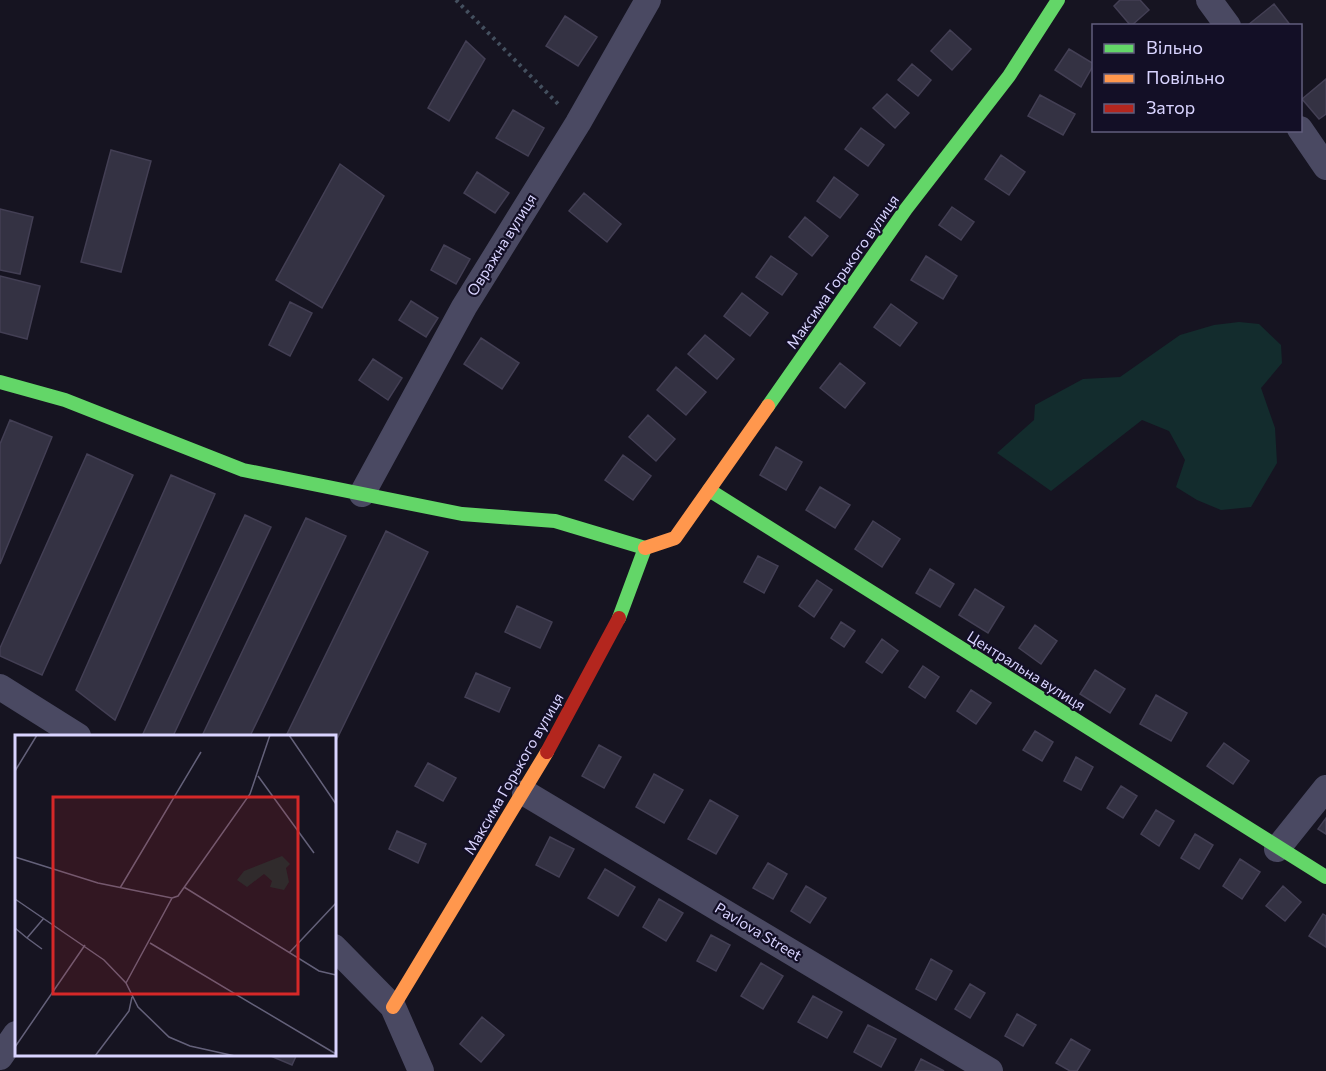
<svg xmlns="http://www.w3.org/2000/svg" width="1326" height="1071" viewBox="0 0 1326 1071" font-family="Commissioner,sans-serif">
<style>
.green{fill:#132c2d}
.building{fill:#343243;stroke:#433f54;stroke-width:1.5}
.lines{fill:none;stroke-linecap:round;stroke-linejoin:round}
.path{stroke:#44505f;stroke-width:4;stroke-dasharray:3 4.5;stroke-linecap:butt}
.street{stroke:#4a4962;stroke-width:26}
.fast{stroke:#63d668;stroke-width:14}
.slow{stroke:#ff974d;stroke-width:14}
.jam{stroke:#b3261e;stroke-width:14}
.labels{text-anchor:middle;stroke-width:4.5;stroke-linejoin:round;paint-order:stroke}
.street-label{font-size:15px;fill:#d9d4ff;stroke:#130f26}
.inset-road{fill:none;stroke:#64617a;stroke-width:1.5}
.view{fill:#d62828;fill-opacity:0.15;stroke:#d62828;stroke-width:3}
.inset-edge{fill:none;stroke:#d9d4ff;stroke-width:3}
</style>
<rect width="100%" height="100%" fill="#161421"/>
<!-- green -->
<path class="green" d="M1239 322 1259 324 1281 345 1282 363 1261 388 1275 428 1277 463 1251 507 1221 510 1197 500 1176 487 1185 460 1169 431 1142 420 1051 491 997 453 1034 420 1035 405 1083 379 1120 377 1180 335 1214 325Z"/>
<!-- building -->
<path class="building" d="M1120 0H1140L1149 10 1131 26 1114 6Z
M1274 4 1291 26H1249L1248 25Z
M565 16 597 37 578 66 546 46Z
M950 30 971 49 952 70 931 51Z
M466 41 485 59 449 121 428 108Z
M1069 49 1094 64 1081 87 1055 70Z
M912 64 931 80 918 96 898 80Z
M1326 79V114L1319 119 1302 99Z
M887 94 909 113 895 128 873 108Z
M1040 95 1075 114 1063 135 1028 116Z
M513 110 544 128 528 156 496 138Z
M861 128 884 145 868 166 845 149Z
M111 150 151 161 121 272 81 262Z
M1001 155 1025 172 1009 195 985 179Z
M340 164 384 196 322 308 276 280Z
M477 172 509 193 495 213 464 193Z
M834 177 858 195 840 218 817 201Z
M584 193 621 224 607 242 569 211Z
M952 207 974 222 961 240 939 225Z
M0 209 33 217 20 274 0 270Z
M805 217 828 236 812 256 789 237Z
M444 245 470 259 456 284 431 270Z
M771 256 797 274 782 295 756 277Z
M926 256 957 276 943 299 911 280Z
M0 276 40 286 27 339 0 332Z
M742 293 768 313 750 336 724 316Z
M411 301 438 318 426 337 399 320Z
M290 302 312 313 290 356 269 345Z
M891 304 917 323 900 346 874 327Z
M705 335 734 359 717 379 688 354Z
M481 338 519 363 502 389 464 364Z
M373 359 402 378 388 400 359 380Z
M840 363 865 383 845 408 820 388Z
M676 367 706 392 686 415 657 390Z
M648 415 675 439 656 461 629 437Z
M10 420 52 437 0 564V444Z
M776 447 802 462 786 490 760 475Z
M87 454 133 475 42 675 0 656V648Z
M623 455 651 476 633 500 605 480Z
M171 475 215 494 115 720 76 690Z
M820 487 850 505 835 528 806 510Z
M245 515 271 527 173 736H142Z
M306 518 346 536 250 736H202Z
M873 521 900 539 882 567 855 549Z
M386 531 428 552 334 745V736H286Z
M758 556 778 566 764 593 744 582Z
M930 569 954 584 940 607 916 593Z
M817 580 832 590 814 617 799 606Z
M975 589 1004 607 988 633 959 615Z
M517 606 552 622 540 648 505 632Z
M841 622 855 631 844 647 831 638Z
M1035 625 1057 641 1041 664 1019 648Z
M882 639 898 651 882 673 866 662Z
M923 666 939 677 925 698 909 687Z
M1095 670 1125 689 1110 713 1080 694Z
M476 673 510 688 499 712 465 697Z
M971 690 991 703 976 724 957 711Z
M1156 695 1187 713 1171 741 1140 724Z
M1035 731 1053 742 1042 761 1023 750Z
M1224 743 1249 761 1233 784 1207 766Z
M599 745 621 757 604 788 582 776Z
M1076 757 1093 767 1081 790 1064 781Z
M428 763 456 778 443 801 415 786Z
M654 774 683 790 664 823 636 807Z
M1121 786 1137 796 1123 818 1107 808Z
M710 800 738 816 716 854 688 839Z
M1156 810 1174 821 1159 846 1141 834Z
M1326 818V834L1318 829Z
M397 831 426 844 418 863 389 849Z
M1195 834 1213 845 1199 869 1181 858Z
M550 837 574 849 559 877 536 865Z
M1240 859 1260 872 1242 899 1223 886Z
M768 863 787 874 773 899 753 888Z
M605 869 635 887 618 916 588 898Z
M806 886 826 898 810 923 791 911Z
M1283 886 1301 902 1285 921 1266 906Z
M659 899 683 913 666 941 643 927Z
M1323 914 1326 916V947L1309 936Z
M711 935 730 945 716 971 697 961Z
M931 959 952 971 936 1000 916 989Z
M761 963 783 976 763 1009 741 996Z
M970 984 985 993 970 1018 955 1009Z
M813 996 842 1012 827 1038 798 1022Z
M1017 1014 1036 1025 1023 1046 1005 1036Z
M482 1017 504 1035 481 1062 460 1044Z
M868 1025 896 1039 881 1067 854 1052Z
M1071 1039 1090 1050 1077 1071H1070L1056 1063Z
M266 1054H297L292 1065Z
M921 1059 944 1071H915Z"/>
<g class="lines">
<!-- path -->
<path class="path" d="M456 0 560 106"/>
<!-- street -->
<path class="street" d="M1209 0 1228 26
M1300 129 1326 167
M362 494 464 307 578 123 648 0
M0 687 78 736
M525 793 990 1071
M1277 849 1326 788
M334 947 393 1007 421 1071
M0 1057 16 1034"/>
<!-- fast -->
<path class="fast" d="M0 382 65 400 243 470 462 514 555 521 645 548 619 618
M768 406 906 209 1009 76 1058 0
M709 490 1326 877"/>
<!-- slow -->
<path class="slow" d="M645 548 675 538 768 406
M393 1007 547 752"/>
<!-- jam -->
<path class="jam" d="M547 752 619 618"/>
</g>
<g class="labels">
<!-- street labels -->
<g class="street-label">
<text transform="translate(502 245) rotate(-58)" y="5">Овражна вулиця</text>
<text transform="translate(843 272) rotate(-55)" y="5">Максима Горького вулиця</text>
<text transform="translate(1026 671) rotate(32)" y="5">Центральна вулиця</text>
<text transform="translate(514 774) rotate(-60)" y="5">Максима Горького вулиця</text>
<text transform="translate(758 932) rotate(31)" y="5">Pavlova Street</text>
</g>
</g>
<!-- overview -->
<g transform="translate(15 735)">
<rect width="321" height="321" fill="#161421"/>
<path d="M267 121 275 129 271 133 274 147 269 155 255 152 257 146 249 139 232 152 222 145 229 136Z" fill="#132c2d"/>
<path class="inset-road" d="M274 0 321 69M0 36 22 0M243 41 299 118M0 122 83 148 157 163 111 248M169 152 304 236 321 240M105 153 186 17M157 163 163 161 235 59 255 0M0 164 89 225 111 248 123 272 154 302 175 311 220 321M0 193 12 203 29 183M12 203 27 214M135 208 321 319M274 218 321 168M0 312 70 210M80 321 114 276 117 262"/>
<path class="view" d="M38 62H283V259H38Z"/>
<rect width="321" height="321" class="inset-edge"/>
</g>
<!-- legend -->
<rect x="1092" y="24" width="210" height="108" fill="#130f26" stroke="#625e7d" stroke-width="1.5"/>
<rect x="1104" y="44" width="30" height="9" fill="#63d668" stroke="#625e7d" stroke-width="1.5"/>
<text x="1146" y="54" font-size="18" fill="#d9d4ff">Вільно</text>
<rect x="1104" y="74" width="30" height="9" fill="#ff974d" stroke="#625e7d" stroke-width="1.5"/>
<text x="1146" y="84" font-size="18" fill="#d9d4ff">Повільно</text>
<rect x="1104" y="104" width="30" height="9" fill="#b3261e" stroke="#625e7d" stroke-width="1.5"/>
<text x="1146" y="114" font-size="18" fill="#d9d4ff">Затор</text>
</svg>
